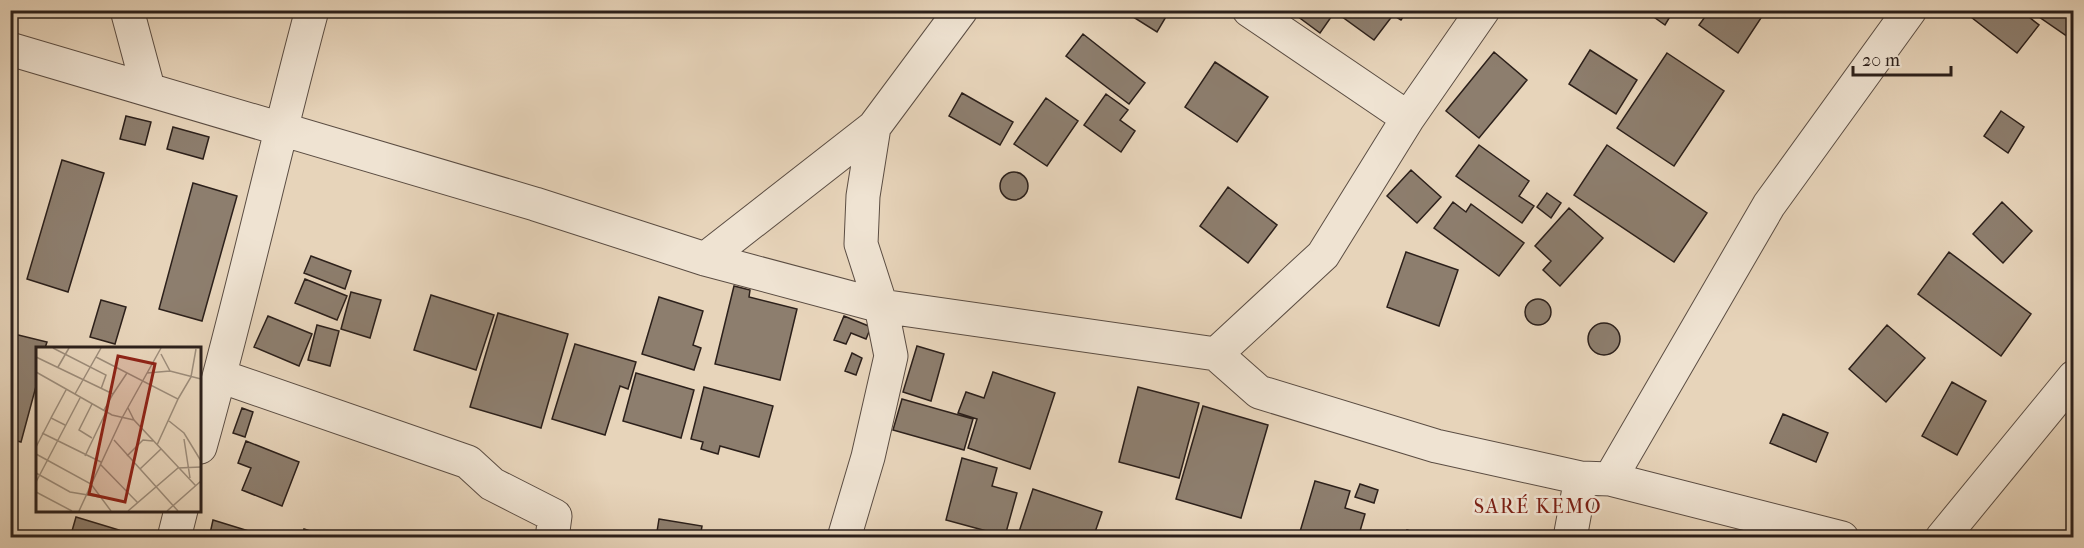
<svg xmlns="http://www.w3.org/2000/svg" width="2084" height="548" viewBox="0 0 2084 548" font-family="'IM FELL French Canon',serif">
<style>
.building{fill:#8d7e6e;stroke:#2c201b;stroke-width:1.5}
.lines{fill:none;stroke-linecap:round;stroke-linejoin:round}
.minor-casing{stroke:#5b4d43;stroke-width:35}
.minor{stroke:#efe3d2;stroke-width:33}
.labels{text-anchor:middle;stroke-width:5;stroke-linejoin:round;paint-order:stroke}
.neighbourhood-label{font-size:20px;letter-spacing:1.5px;fill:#7a1f14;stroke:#efe3d2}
.inset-road{fill:none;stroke:#9c8c7a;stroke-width:1.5}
.view{fill:#8f2418;fill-opacity:0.15;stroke:#8f2418;stroke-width:3}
.inset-edge{fill:none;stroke:#2c201b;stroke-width:3}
</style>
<rect width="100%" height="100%" fill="#e7d4ba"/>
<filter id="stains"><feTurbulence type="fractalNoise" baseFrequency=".00333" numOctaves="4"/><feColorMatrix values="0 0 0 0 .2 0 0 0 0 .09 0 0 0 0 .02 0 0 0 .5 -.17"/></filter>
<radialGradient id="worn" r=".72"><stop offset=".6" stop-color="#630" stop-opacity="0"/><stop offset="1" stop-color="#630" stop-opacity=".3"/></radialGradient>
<!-- building -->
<path class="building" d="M1122 10H1170L1157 32Z
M1289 10H1336L1320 33Z
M1345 10H1408L1401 20 1393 15 1374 40 1341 16Z
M1644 10H1674L1665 25Z
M1710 10H1750L1761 18 1738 53 1699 25Z
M1962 10H2020L2039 25 2017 53Z
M2029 10H2074V41Z
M1083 34 1145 83 1129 104 1066 56Z
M1590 50 1637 80 1616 114 1569 84Z
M1494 52 1527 80 1479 138 1446 111Z
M1667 53 1724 91 1674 166 1617 128Z
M1215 62 1268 97 1237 142 1185 107Z
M962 93 1013 122 1000 145 949 116Z
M1106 94 1128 110 1120 120 1135 131 1121 152 1084 125Z
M1046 98 1078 121 1047 166 1014 144Z
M2001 111 2024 127 2008 153 1984 136Z
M126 116 151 122 145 145 120 139Z
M173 127 209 137 203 159 167 149Z
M1479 145 1529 181 1519 196 1534 206 1522 223 1456 176Z
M1607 145 1707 213 1674 262 1574 195Z
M62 160 104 173 68 292 27 279Z
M1411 170 1441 197 1417 223 1387 196Z
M1000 186a14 14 0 1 1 28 0a14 14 0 1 1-28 0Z
M193 183 237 196 202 321 159 309Z
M1228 187 1277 225 1248 263 1200 226Z
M1547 193 1561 203 1551 218 1537 207Z
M1453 202 1466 212 1471 204 1524 243 1499 276 1434 228Z
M2002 202 2032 231 2003 263 1973 234Z
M1569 208 1603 238 1560 286 1543 270 1551 261 1535 246Z
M1406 252 1458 270 1439 326 1387 307Z
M1949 252 2031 314 2001 356 1918 294Z
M311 256 351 271 345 289 304 273Z
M305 279 347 296 337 320 295 303Z
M734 286 750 290 749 297 797 309 780 380 715 364Z
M351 292 381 300 370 338 341 329Z
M431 295 494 315 476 370 414 350Z
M659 297 703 311 693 345 701 348 694 370 642 354Z
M1525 312a13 13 0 1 1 26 0a13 13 0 1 1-26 0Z
M101 300 126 307 115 344 90 337Z
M498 313 568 334 541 428 470 407Z
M268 316 312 334 299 366 254 347Z
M844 316 871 327 866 339 851 333 846 344 834 340Z
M1588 339a16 16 0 1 1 32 0a16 16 0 1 1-32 0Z
M317 325 339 331 330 366 308 360Z
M1887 325 1925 358 1886 402 1849 369Z
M10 333 47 342 45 348H38V379L21 442 10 439Z
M575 344 636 362 628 389 620 386 605 435 552 419Z
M917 346 944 354 931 401 903 392Z
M852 353 862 358 856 375 845 371Z
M993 372 1055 393 1030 469 968 448 977 419 958 413 966 392 984 398Z
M636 373 694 390 681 438 623 421Z
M1952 382 1986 401 1957 455 1922 436Z
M704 387 773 406 759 457 720 446 718 454 701 449 703 442 691 439Z
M1138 387 1199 403 1179 478 1119 462Z
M902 399 973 419 964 450 893 430Z
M1203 406 1268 425 1241 518 1176 499Z
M242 408 253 412 245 437 233 433Z
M1783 414 1828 433 1816 462 1770 443Z
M246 441 299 462 282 506 242 490 251 468 238 463Z
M962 458 997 468 992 486 1017 493 1005 536 946 520Z
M1315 481 1350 491 1345 508 1365 514 1358 538H1306L1299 535Z
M1360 484 1378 490 1374 503 1355 497Z
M1033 489 1102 512 1093 538H1017Z
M76 517 119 530 117 538H70Z
M659 519 702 526 700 538H656Z
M213 520 252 532 251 536 254 538H209Z
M304 529 332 538H301Z
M1407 530 1434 538H1405Z"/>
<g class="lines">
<!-- minor casing -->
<g class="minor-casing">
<path id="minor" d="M127 10 148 88
M1249 10 1408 118
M10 49 535 204 705 259 881 306 1216 354 1259 392 1436 446 1581 478 1610 479 1842 538
M705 259 874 127 961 10
M1216 354 1323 255 1408 118 1483 10
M220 376 468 462 492 484 555 516 552 538
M200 447C241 302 273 155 312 10
M1610 479 1769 205 1910 10
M174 538 181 510
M844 538 868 457 891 356 881 306 861 244 863 196 874 127
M1570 538 1581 478
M1942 538 2074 377"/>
</g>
<!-- minor -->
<use href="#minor" class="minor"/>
</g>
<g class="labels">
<!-- neighbourhood labels -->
<g class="neighbourhood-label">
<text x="1538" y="513">SARÉ KEMO</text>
</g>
</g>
<!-- overview -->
<g transform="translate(36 347)">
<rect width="165" height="165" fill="#e7d4ba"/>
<path class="inset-road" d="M17 1 70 28 65 42M125 7 134 24M0 10 77 47 91 26M60 10 142 52 121 98M22 20 33 1M0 25 76 68 98 73M111 26 134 24 165 32M39 47 65 1M142 52 155 30 160 2M56 57 43 83 56 91M92 61 98 73 160 139M68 63 77 47M133 74 148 86 165 114M29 78 15 71 30 43M6 86 65 115M148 92 154 131M78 93 142 164M0 100 15 71M0 107 55 137 75 164M49 109 70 65M91 109 107 93 117 94M64 117 102 156M104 122 125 102M0 126 34 145 64 150M0 135 44 51M0 145 36 164M43 164 86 71 125 1M92 164 142 121 165 120M131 164 165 134"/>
<path class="view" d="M82 9 119 17 89 155 53 147Z"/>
<rect width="165" height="165" class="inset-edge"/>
</g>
<!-- margin -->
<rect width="2084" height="548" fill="none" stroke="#e7d4ba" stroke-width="36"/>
<rect x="12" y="12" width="2060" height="524" fill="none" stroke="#2c201b" stroke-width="3"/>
<rect x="18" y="18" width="2048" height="512" fill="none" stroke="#2c201b" stroke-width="1.5"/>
<!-- scale -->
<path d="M1853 66v9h98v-9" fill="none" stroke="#2c201b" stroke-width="3"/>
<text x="1862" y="66" font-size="18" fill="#2c201b" stroke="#efe3d2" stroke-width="4.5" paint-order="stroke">20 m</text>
<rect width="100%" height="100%" filter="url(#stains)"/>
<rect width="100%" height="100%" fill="url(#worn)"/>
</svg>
